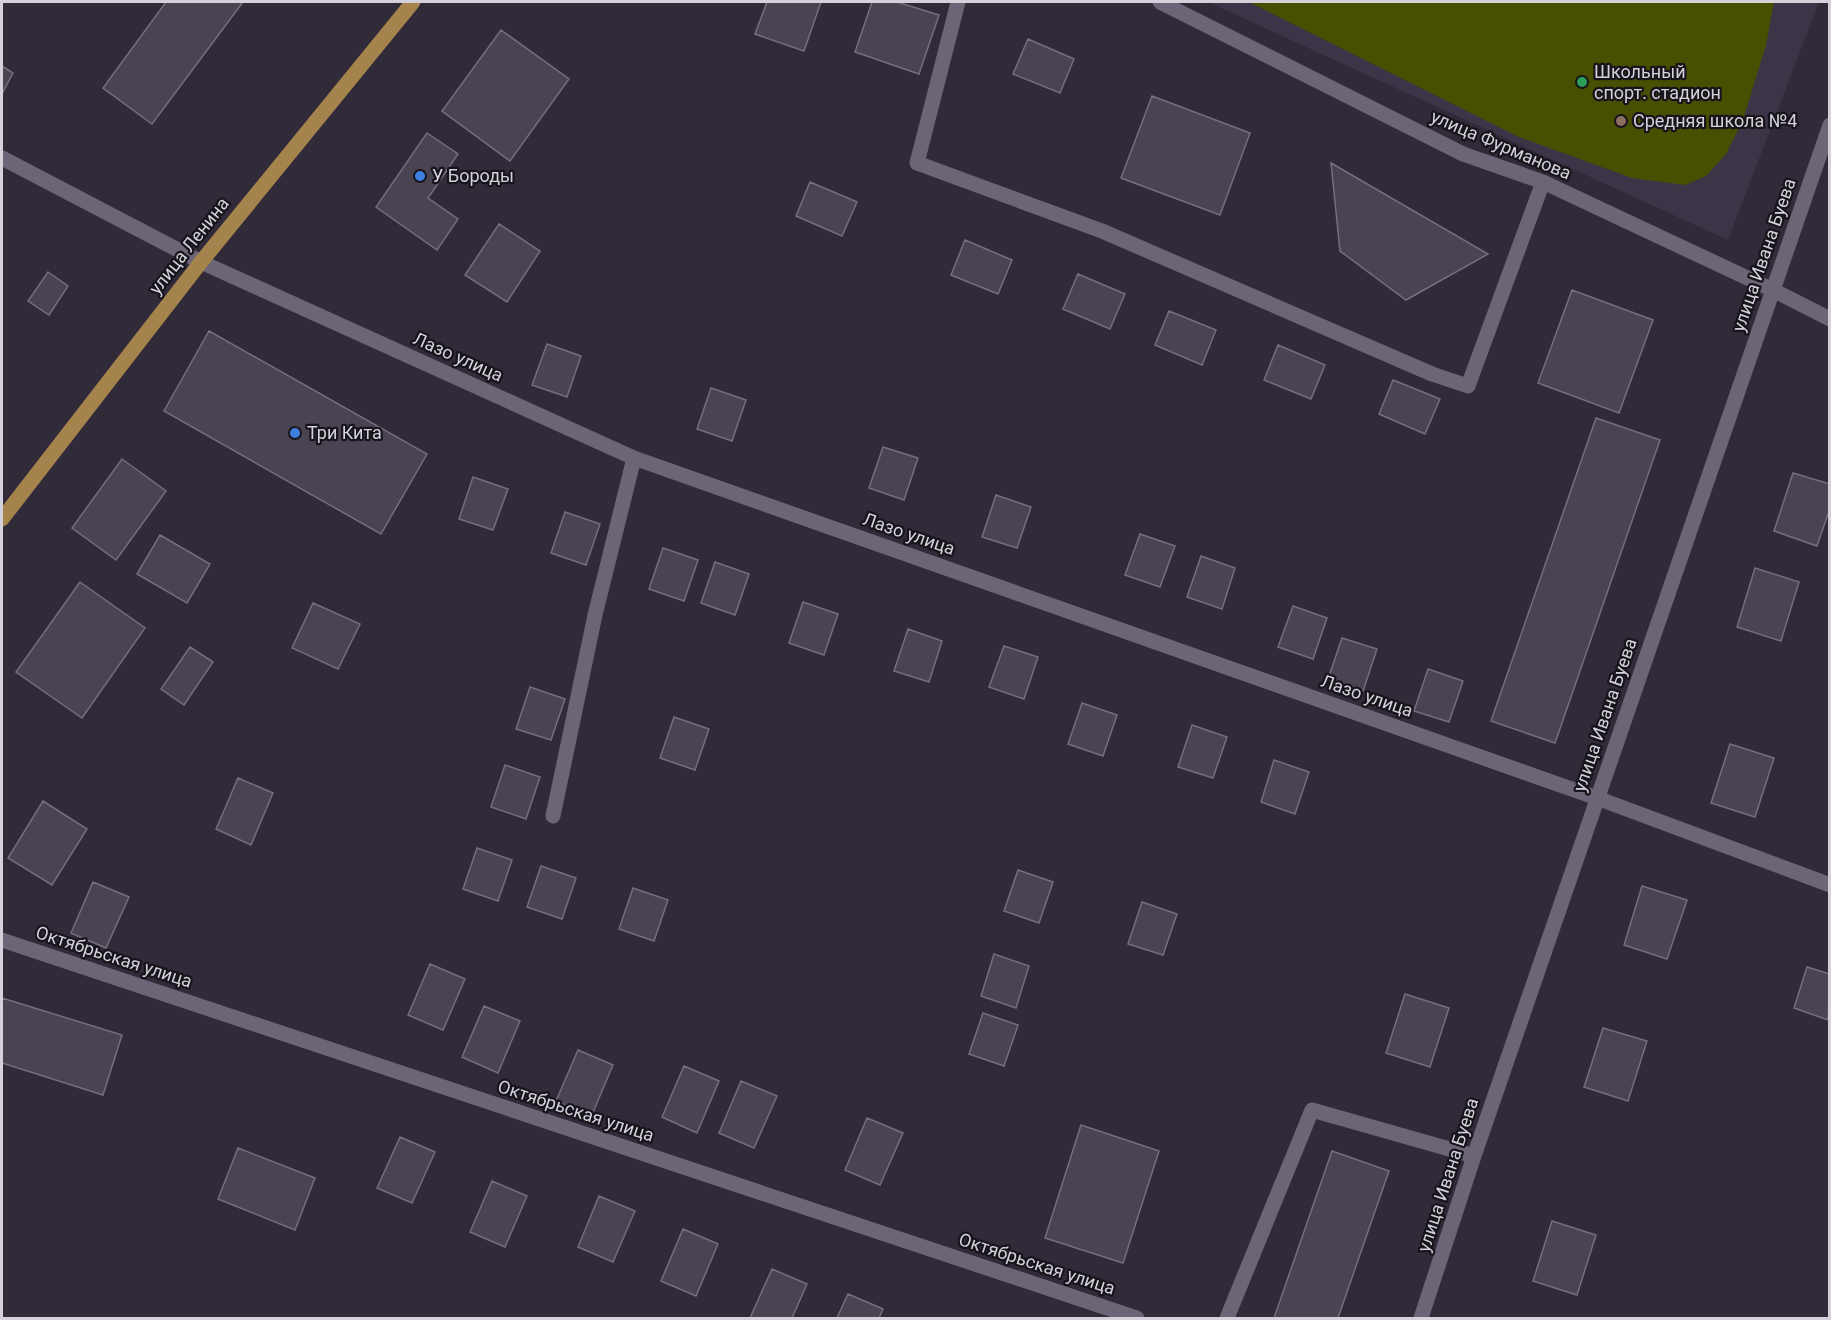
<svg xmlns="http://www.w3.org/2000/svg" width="1831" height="1320" viewBox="0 0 1831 1320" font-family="Roboto,sans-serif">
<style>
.built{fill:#3d3448}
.green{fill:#494f00}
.building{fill:#4a4352;stroke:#756e7f;stroke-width:1.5}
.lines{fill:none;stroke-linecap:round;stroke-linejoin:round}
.minor{stroke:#6c6575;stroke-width:15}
.major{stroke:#a5834c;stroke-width:15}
.leisure-dot{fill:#2e9e5b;stroke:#17141b;stroke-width:2}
.education-dot{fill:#8d6e63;stroke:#17141b;stroke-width:2}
.shop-dot{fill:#3f7fe0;stroke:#17141b;stroke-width:2}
.labels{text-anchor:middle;stroke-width:4.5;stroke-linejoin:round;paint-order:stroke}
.poi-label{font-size:18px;fill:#d4d1da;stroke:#17141b;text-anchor:start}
.street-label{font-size:18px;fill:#d4d1da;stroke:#17141b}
</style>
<rect width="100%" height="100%" fill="#312a39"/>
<!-- built -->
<path class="built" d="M1208 2H1819L1728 240Z"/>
<!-- green -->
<path class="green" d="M1249 2H1774L1766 45 1743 120 1726 154 1706 176 1685 185 1632 178 1519 137Z"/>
<!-- building -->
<path class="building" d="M166 2H243L152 124 103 88Z
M767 2H821L804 51 755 34Z
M872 2H897L939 15 919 74 855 52Z
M501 30 569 79 510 161 442 111Z
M1028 39 1074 59 1060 93 1013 74Z
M2 66 13 73 2 94Z
M1152 96 1250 133 1220 215 1121 178Z
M427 133 458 154 428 198 458 219 437 250 376 207Z
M1331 163 1488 254 1406 300 1340 251Z
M810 182 857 202 842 236 796 216Z
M499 224 540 251 507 302 465 275Z
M965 240 1012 260 998 294 951 275Z
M48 272 68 286 49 315 28 301Z
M1078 274 1125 294 1110 329 1063 309Z
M1572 290 1653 320 1619 413 1538 383Z
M1169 311 1216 330 1202 365 1155 345Z
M209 331 427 454 381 534 164 411Z
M547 344 581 356 567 397 532 385Z
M1278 345 1325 365 1311 399 1264 380Z
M1393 380 1440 399 1425 434 1379 414Z
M711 388 746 400 732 441 697 429Z
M1596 418 1660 440 1555 743 1491 721Z
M883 447 918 458 904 500 869 488Z
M122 459 166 491 116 560 72 528Z
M1793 473 1830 484V508L1817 546 1774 531Z
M473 477 508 489 493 530 459 519Z
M996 495 1031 507 1017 548 982 537Z
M565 512 600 524 586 565 551 553Z
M1140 534 1175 546 1160 587 1125 575Z
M160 535 210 564 187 603 137 574Z
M663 548 698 560 684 601 649 589Z
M1201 556 1235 568 1222 609 1187 597Z
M715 562 749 574 735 615 701 603Z
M1755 568 1799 582 1781 641 1737 627Z
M80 582 145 628 82 718 16 672Z
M803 602 838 614 824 655 789 643Z
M313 603 360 624 338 669 292 648Z
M1293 606 1327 618 1313 659 1278 647Z
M908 629 942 641 929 682 894 671Z
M1342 638 1377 649 1363 691 1328 679Z
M1004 646 1038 657 1024 699 989 687Z
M190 647 213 662 184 705 161 689Z
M1428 669 1463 681 1449 722 1414 711Z
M530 687 565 699 551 740 516 729Z
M1082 703 1117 715 1103 756 1068 744Z
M674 717 709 729 695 770 660 758Z
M1192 725 1227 737 1213 778 1178 767Z
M1730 744 1774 758 1755 817 1711 803Z
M1274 760 1309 772 1295 814 1261 802Z
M505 765 540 777 526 819 491 807Z
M238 778 273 793 251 845 216 829Z
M43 801 87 829 52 885 8 858Z
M477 848 512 860 498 901 463 889Z
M541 866 576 878 562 919 527 907Z
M1018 870 1053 882 1039 923 1004 911Z
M93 882 129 897 106 948 71 933Z
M1642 886 1687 900 1667 959 1624 945Z
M633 888 668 900 654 941 619 929Z
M1142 902 1177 914 1163 955 1128 944Z
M994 954 1029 966 1016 1008 981 996Z
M430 964 465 979 443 1030 408 1015Z
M1807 967 1830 974 1828 1020 1794 1008Z
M1405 994 1449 1008 1430 1067 1386 1053Z
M2 998 122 1035 103 1095 2 1063Z
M484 1006 520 1021 498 1073 462 1057Z
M983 1013 1018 1025 1004 1066 969 1054Z
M1603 1028 1647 1041 1628 1101 1584 1087Z
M578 1050 613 1065 591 1117 556 1101Z
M684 1066 719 1081 697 1133 662 1117Z
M741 1081 777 1096 754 1148 719 1133Z
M867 1118 903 1133 880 1185 845 1170Z
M1081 1125 1159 1151 1123 1263 1045 1238Z
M400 1137 435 1152 412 1203 377 1188Z
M238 1148 315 1178 295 1230 218 1199Z
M1332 1151 1389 1171 1338 1318H1274Z
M492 1181 527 1196 505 1247 470 1232Z
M599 1196 635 1211 613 1262 578 1247Z
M1552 1221 1596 1235 1577 1295 1533 1281Z
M683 1229 718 1244 696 1296 661 1281Z
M772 1269 807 1284 792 1318H750Z
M848 1294 883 1309 879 1318H837Z"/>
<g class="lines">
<!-- minor -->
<path class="minor" d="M958 2 917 163 1102 231 1432 374 1468 386 1543 182
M1160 2 1463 154 1543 182 1773 290 1830 319
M2 158 201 262 634 458 1597 798 1830 885
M553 816 595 615 634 458
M2 940 1137 1318
M1227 1318 1312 1110 1474 1156
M1421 1318 1474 1156 1830 125"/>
<!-- major -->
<path class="major" d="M2 519 201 262 413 2"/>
</g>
<!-- markers -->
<circle class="leisure-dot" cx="1582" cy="82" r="6"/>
<circle class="education-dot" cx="1621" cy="121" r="6"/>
<g class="shop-dot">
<circle cx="420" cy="176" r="6"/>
<circle cx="295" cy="433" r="6"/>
</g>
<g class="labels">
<!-- poi labels -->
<g class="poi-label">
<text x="1594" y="78">Школьный<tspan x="1594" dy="21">спорт. стадион</tspan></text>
<text x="1633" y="127">Средняя школа №4</text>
<text x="432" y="182">У Бороды</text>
<text x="307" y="439">Три Кита</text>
</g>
<!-- street labels -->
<g class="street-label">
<text transform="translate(1501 145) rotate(23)" y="6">улица Фурманова</text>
<text transform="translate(189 246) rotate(-52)" y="6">улица Ленина</text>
<text transform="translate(1764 255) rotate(-71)" y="6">улица Ивана Буева</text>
<text transform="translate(458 357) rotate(24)" y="6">Лазо улица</text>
<text transform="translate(909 534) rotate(19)" y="6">Лазо улица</text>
<text transform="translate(1367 696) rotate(19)" y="6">Лазо улица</text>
<text transform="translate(1605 715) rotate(-71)" y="6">улица Ивана Буева</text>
<text transform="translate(114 957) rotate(18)" y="6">Октябрьская улица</text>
<text transform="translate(576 1111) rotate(18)" y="6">Октябрьская улица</text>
<text transform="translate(1448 1175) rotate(-72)" y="6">улица Ивана Буева</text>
<text transform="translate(1037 1264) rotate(18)" y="6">Октябрьская улица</text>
</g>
</g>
<!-- border -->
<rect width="1831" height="1320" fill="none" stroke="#d4d1da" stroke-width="6"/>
</svg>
